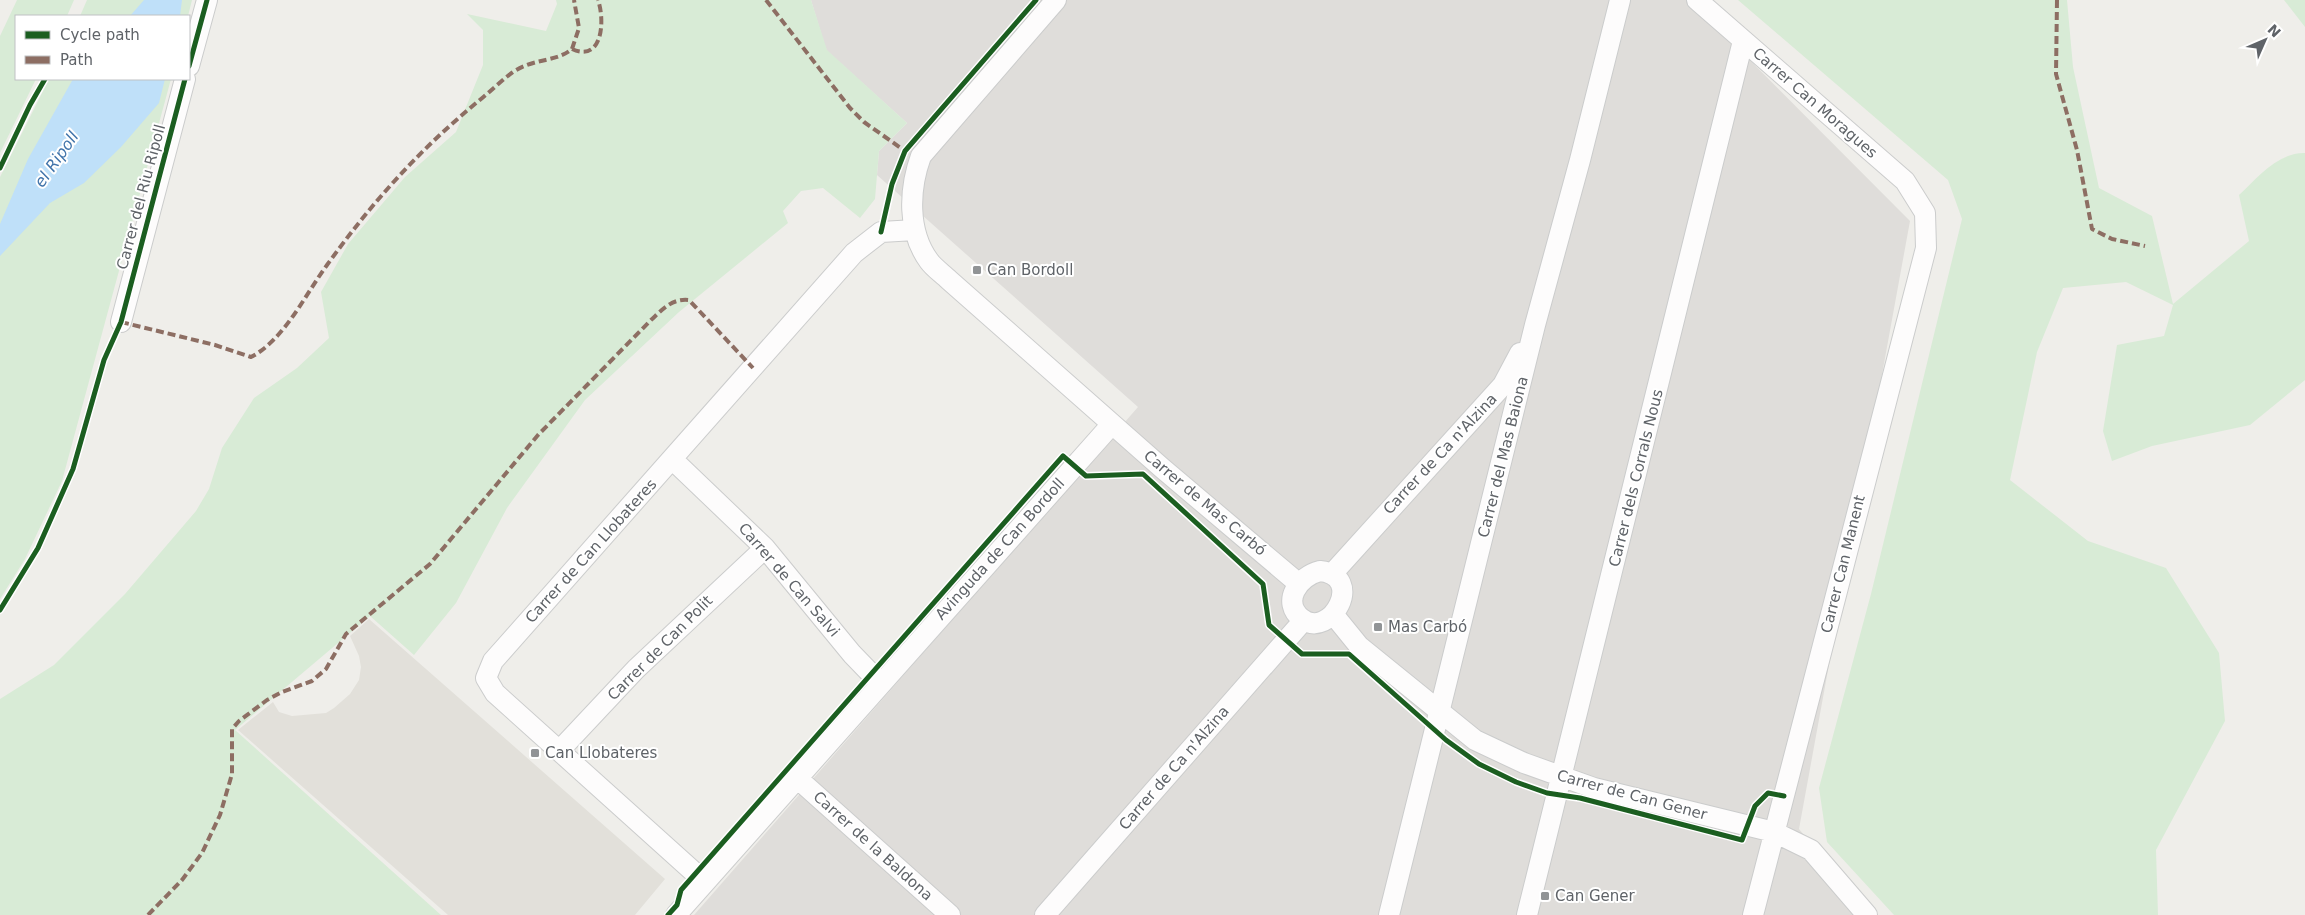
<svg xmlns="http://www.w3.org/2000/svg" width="2305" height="915" viewBox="0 0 2305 915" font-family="'DejaVu Sans',sans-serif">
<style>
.industrial{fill:#dfddda}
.education{fill:#e2e0da}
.green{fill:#d8ebd6}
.water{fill:#bfe0f9}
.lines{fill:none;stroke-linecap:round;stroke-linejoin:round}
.minor-casing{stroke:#cbcccc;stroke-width:22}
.minor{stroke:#fdfcfc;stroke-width:20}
.quiet{stroke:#8d6e63;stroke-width:4;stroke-dasharray:8 4;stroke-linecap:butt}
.cycleway-casing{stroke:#fff;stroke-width:8}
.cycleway{stroke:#1b5e20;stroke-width:5}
.poi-dot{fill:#919496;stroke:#fff;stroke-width:2}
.labels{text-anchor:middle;stroke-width:4;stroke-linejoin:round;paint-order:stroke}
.street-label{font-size:15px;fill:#5f6368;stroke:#fff}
.poi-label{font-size:15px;fill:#5f6368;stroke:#fff;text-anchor:start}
.water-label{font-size:16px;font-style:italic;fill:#4174aa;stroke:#fff}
</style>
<rect width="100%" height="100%" fill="#efeeea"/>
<!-- industrial -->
<path class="industrial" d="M811 0H1690L1910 221 1799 829 1870 915H694L1138 407 877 175 879 151 907 123 826 50Z"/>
<!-- education -->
<path class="education" d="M369 619 665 879 635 915H448L238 730 273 702 279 712 292 716 326 713 334 708 350 694 359 680 361 667 359 656 350 636Z"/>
<!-- green -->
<path class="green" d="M17 0H74L67 16H16V79H36L0 153V36Z
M87 0H192L188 16H80Z
M556 0H811L827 50 907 123 879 151 875 199 860 218 823 188 801 191 783 211 788 223 679 312 585 400 507 508 456 603 414 655 370 616 235 730 441 915H0V699L54 665 125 594 196 511 209 489 222 448 254 398 297 368 329 338 321 292 348 244 405 177 456 132 483 65V30L467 14 546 31 557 4Z
M1738 0H2067L2073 67 2099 188 2152 216 2173 304 2249 241 2239 195C2257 178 2278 152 2305 153V380L2250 425 2152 446 2112 461 2103 431 2117 345 2164 336 2173 305 2126 282 2063 288 2037 352 2010 480 2088 541 2166 568 2219 653 2225 721 2156 850 2158 915H1894L1827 842 1819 788 1871 594 1962 219 1948 180Z
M2284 0H2305V27Z
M49 79H171L62 481 25 559 0 599V177Z"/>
<!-- water -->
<path class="water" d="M144 0H182L180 16H130Z
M73 79H165L159 103 121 147 84 183 50 203 0 256V224L28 159Z"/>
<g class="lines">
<!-- minor casing -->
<g class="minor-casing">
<path id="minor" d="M1056 0 921 156C909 189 907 231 929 261 934 268 943 274 949 280L1162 468 1298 583
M1697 0 1905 181 1925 213 1926 248 1753 915
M189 66 207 0
M121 322 185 79
M672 459 765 548 852 654 881 684
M1320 571C1366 576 1331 640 1302 619 1280 602 1299 576 1320 571Z
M1332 574 1503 385 1520 353
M1333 614 1359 646 1475 740 1524 763 1594 788 1774 832 1811 850 1867 915
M559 751 636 669 765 548
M797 778 950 915
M705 882 495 693 486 678 493 661 854 253 881 232 915 230
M676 915 1112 424
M1045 915 1304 620
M1389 915 1535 325 1580 160 1620 0
M1527 915 1743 41"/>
</g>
<!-- minor -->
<use href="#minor" class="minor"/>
<!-- quiet -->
<path class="quiet" d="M766 0 850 108 864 122 905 151
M2057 0 2056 74 2077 150 2092 229 2112 239 2145 246
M572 49C603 63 605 20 598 0
M121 322 215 345 251 357C284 340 305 295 327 265 373 201 420 149 481 99 492 90 502 80 513 72 534 58 557 62 572 49L579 28 574 0
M148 915 182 880 202 853 220 815 232 774V729L239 721 267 700 282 692 312 681 326 669 346 634 430 564 538 435 651 320C662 310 672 298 689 300L753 368"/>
<!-- cycleway casing -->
<g class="cycleway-casing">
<path id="cycleway" d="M189 66 207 0
M0 168 30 105 45 79
M881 232 892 184 905 151 1036 0
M0 610 38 548 73 469 104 360 121 322 185 79
M668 915 677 905 681 890 1063 456 1086 476 1143 474 1263 584 1269 625 1302 654H1349L1446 740 1479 764 1516 782 1547 793 1580 798 1742 840 1755 806 1768 793 1784 796"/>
</g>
<!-- cycleway -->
<use href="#cycleway" class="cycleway"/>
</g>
<!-- markers -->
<g class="poi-dot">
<rect x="972" y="265" width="10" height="10" rx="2.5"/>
<rect x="1373" y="622" width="10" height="10" rx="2.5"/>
<rect x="530" y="748" width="10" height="10" rx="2.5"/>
<rect x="1540" y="891" width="10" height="10" rx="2.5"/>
</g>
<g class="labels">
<!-- street labels -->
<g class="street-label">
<text transform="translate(1815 103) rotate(41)" y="5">Carrer Can Moragues</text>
<text transform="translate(141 197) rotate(-75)" y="5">Carrer del Riu Ripoll</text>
<text transform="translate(1440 454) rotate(-47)" y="5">Carrer de Ca n'Alzina</text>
<text transform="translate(1503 457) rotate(-76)" y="5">Carrer del Mas Baiona</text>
<text transform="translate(1636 478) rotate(-76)" y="5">Carrer dels Corrals Nous</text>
<text transform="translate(1205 503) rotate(40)" y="5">Carrer de Mas Carbó</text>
<text transform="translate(1000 549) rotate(-48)" y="5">Avinguda de Can Bordoll</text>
<text transform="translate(591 551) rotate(-48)" y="5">Carrer de Can Llobateres</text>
<text transform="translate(1843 564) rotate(-76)" y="5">Carrer Can Manent</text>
<text transform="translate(789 580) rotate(49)" y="5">Carrer de Can Salvi</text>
<text transform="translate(660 648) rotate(-45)" y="5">Carrer de Can Polit</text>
<text transform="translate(1174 768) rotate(-49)" y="5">Carrer de Ca n'Alzina</text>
<text transform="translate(1632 795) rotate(15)" y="5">Carrer de Can Gener</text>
<text transform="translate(873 846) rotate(42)" y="5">Carrer de la Baldona</text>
</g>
<!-- poi labels -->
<g class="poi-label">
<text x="987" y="275">Can Bordoll</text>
<text x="1388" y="632">Mas Carbó</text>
<text x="545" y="758">Can Llobateres</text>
<text x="1555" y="901">Can Gener</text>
</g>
<!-- water labels -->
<g class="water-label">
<text transform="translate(56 159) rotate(-55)" y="6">el Ripoll</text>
</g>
</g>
<!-- legend -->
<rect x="15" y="15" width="175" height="65" fill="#ffffff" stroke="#bfc1c3"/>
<rect x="25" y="31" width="25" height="8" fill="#1b5e20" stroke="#bfc1c3"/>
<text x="60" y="40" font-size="15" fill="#5f6368">Cycle path</text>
<rect x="25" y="56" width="25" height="8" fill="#8d6e63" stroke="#bfc1c3"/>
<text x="60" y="65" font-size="15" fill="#5f6368">Path</text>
<!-- north arrow -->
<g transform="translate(2265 40) rotate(45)" stroke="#ffffff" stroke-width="4" paint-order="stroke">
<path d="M0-4L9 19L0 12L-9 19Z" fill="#5f6368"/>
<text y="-8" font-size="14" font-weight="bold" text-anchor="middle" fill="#5f6368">N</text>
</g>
</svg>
